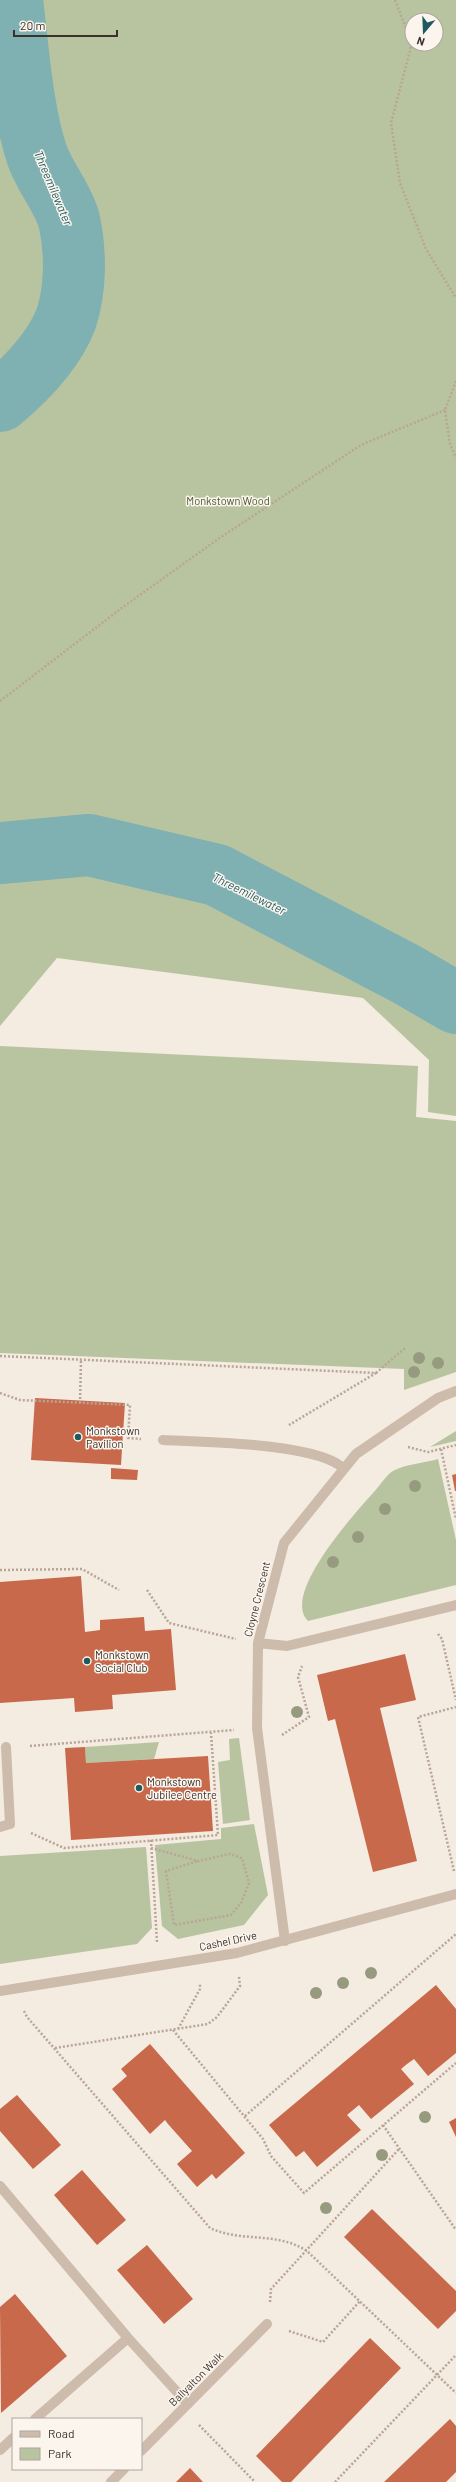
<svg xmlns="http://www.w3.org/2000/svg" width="456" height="2482" viewBox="0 0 456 2482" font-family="Barlow,sans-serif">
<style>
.green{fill:#b8c4a0;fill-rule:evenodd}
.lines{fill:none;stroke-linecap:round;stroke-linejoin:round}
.river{stroke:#7fb0b2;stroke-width:62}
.building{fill:#c8694b}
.path{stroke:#b9a596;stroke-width:2.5;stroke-dasharray:2 2;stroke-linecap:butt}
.minor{stroke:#cdbbac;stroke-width:10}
.tree{fill:#969b7f}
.poi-dot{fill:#1f5a5e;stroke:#fbf5ee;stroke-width:1.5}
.labels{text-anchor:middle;stroke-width:3;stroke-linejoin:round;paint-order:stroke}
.park-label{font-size:11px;fill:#4a5a2e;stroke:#fbf5ee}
.poi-label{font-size:11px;fill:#3b302b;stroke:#fbf5ee;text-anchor:start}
.street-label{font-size:11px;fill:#3b302b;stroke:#fbf5ee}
.water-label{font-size:12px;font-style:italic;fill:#1f5a5e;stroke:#fbf5ee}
</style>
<rect width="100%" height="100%" fill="#f4ebe1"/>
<!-- green -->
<path class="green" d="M0 0H456V1116L428 1112 429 1060 363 998 57 958 0 1026ZM412 20H436V44H412Z
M0 1046 418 1066 416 1117 456 1121V1372L404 1390V1369L0 1353Z
M456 1430V1441L430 1447 456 1431Z
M438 1459 456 1540V1585L308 1621C281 1595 354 1514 373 1493 379 1487 386 1475 393 1471 405 1464 425 1463 438 1459Z
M239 1738 250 1820 223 1824 218 1762 230 1760 229 1739Z
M159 1742 154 1759 86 1763 85 1747Z
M254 1824 268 1895 244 1925 178 1939 162 1926 155 1845 221 1839V1828Z
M146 1847 152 1928 137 1944 0 1964V1856Z"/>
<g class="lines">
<!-- river -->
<path class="river" d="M0 401C25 380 54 350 66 319 76 289 76 251 69 220 63 198 45 178 37 155 22 110 18 48 12 0
M0 853 89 845 217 875 406 974 456 1003"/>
</g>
<!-- building -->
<path class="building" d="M35 1398 125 1403 121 1465 31 1460Z
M111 1468 138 1470 137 1480 111 1479Z
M456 1474V1491H455L452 1475Z
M81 1576 85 1632 100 1630V1620L144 1617 145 1631 171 1629 176 1690 112 1695 113 1709 75 1712 74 1698 0 1703V1582Z
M405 1654 416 1700 380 1708 417 1861 373 1872 335 1719 328 1721 317 1675Z
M85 1747 86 1763 208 1756 213 1831 71 1840 65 1748Z
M436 1985 456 2009V2053L428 2076 414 2059 407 2064 401 2069 414 2084 371 2119 359 2105 347 2115 361 2130 317 2167 304 2151 296 2157 269 2125Z
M150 2044 245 2153 216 2179 212 2174 197 2187 177 2164 192 2151 168 2124 165 2120 150 2134 112 2089 127 2076 121 2069Z
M17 2095 61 2145 33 2169 0 2131V2109Z
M456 2118V2137L449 2122Z
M82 2170 126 2220 97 2245 54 2195Z
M372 2209 456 2291V2311L438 2329 344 2237Z
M147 2245 193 2299 164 2324 117 2270Z
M15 2294 67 2356 1 2413 0 2307Z
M370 2338 401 2368 291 2482H282L256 2456Z
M450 2419 456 2426V2472L446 2482H384Z
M190 2468 203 2482H176Z"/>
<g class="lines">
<!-- path -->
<path class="path" d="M395 0 412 43
M412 43 391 123 400 183 426 249 456 298
M456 381 445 410 450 444 456 458
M0 701 123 607 221 537 361 445 445 410
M0 1356 376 1373 289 1425
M376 1373 405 1348
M0 1393 20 1400 130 1405 128 1438 141 1439
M80 1403 81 1360
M408 1447 428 1452 456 1445
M441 1449 456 1519
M0 1570 82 1569 119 1590
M147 1590 169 1623 236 1639
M438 1634 442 1639 456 1700
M282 1735 309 1717 298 1677 302 1666
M30 1746 234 1730
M31 1833 64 1848 218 1835 211 1733
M151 1840 157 1942
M151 1848 198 1861 230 1854 242 1858 249 1883 241 1903 231 1915 174 1925 166 1871 198 1861
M454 1871 418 1717 456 1707
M24 2011 27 2017 210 2228C243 2243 276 2231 307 2251L456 2393
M178 2029 200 1989V1983
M173 2030 263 2139 271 2156 304 2193 456 2063
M55 2048 208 2024 217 2017 240 1986 239 1977
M245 2116 456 1934
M383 2125 456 2230
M270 2302 271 2289 399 2149
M289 2331 323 2342 360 2301
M199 2425 255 2482
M335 2482 456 2355"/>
<!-- minor -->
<path class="minor" d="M163 1440C202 1442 319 1443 344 1469
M258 1643 287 1646 456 1605
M0 1827 10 1824 6 1747
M285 1941 257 1728 258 1643 284 1543 356 1454 438 1398 456 1391
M0 1991 237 1953 456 1894
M0 2186 128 2338 188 2404
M35 2419 128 2338
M0 2450 13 2438
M141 2451 267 2324
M111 2482 124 2469"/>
</g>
<!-- trees -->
<g class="tree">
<circle cx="419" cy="1358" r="6"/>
<circle cx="438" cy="1363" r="6"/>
<circle cx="414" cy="1372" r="6"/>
<circle cx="415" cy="1486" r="6"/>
<circle cx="385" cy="1509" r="6"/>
<circle cx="358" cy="1537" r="6"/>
<circle cx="333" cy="1562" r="6"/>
<circle cx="297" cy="1712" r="6"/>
<circle cx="371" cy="1973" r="6"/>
<circle cx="343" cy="1983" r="6"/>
<circle cx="316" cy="1993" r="6"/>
<circle cx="425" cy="2117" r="6"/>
<circle cx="382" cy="2155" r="6"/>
<circle cx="326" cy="2208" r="6"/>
</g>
<!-- markers -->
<g class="poi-dot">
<circle cx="78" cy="1437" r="4"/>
<circle cx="87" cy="1661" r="4"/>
<circle cx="139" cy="1788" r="4"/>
</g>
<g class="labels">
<!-- park labels -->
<g class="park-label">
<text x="228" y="505">Monkstown Wood</text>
</g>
<!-- poi labels -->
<g class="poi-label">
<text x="86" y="1435">Monkstown<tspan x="86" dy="13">Pavilion</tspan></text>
<text x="95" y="1659">Monkstown<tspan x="95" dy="13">Social Club</tspan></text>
<text x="147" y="1786">Monkstown<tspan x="147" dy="13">Jubilee Centre</tspan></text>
</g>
<!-- street labels -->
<g class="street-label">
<text transform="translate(257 1599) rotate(-76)" y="4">Cloyne Crescent</text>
<text transform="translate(228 1941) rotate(-12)" y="4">Cashel Drive</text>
<text transform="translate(196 2379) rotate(-45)" y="4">Ballyalton Walk</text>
</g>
<!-- water labels -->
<g class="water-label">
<text transform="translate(53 188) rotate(67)" y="4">Threemilewater</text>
<text transform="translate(249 894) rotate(26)" y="4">Threemilewater</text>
</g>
</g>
<!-- legend -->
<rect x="12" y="2418" width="130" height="52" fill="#fbf5ee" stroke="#aea6a0"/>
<rect x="20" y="2431" width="20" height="6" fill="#cdbbac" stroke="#aea6a0"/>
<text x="48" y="2438" font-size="12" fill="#3b302b">Road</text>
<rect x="20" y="2448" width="20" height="12" fill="#b8c4a0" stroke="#aea6a0"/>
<text x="48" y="2458" font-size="12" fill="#3b302b">Park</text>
<!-- north arrow -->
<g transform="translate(424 32) rotate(199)"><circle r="19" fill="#fbf5ee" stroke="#aea6a0"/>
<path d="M0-3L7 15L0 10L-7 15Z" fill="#1f5a5e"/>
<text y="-6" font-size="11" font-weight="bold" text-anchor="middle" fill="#3b302b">N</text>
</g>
<!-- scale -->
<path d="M14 30v6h103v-6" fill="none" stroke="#3b302b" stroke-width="2"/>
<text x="20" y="30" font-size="12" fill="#3b302b" stroke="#fbf5ee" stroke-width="3" paint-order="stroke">20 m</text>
</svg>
